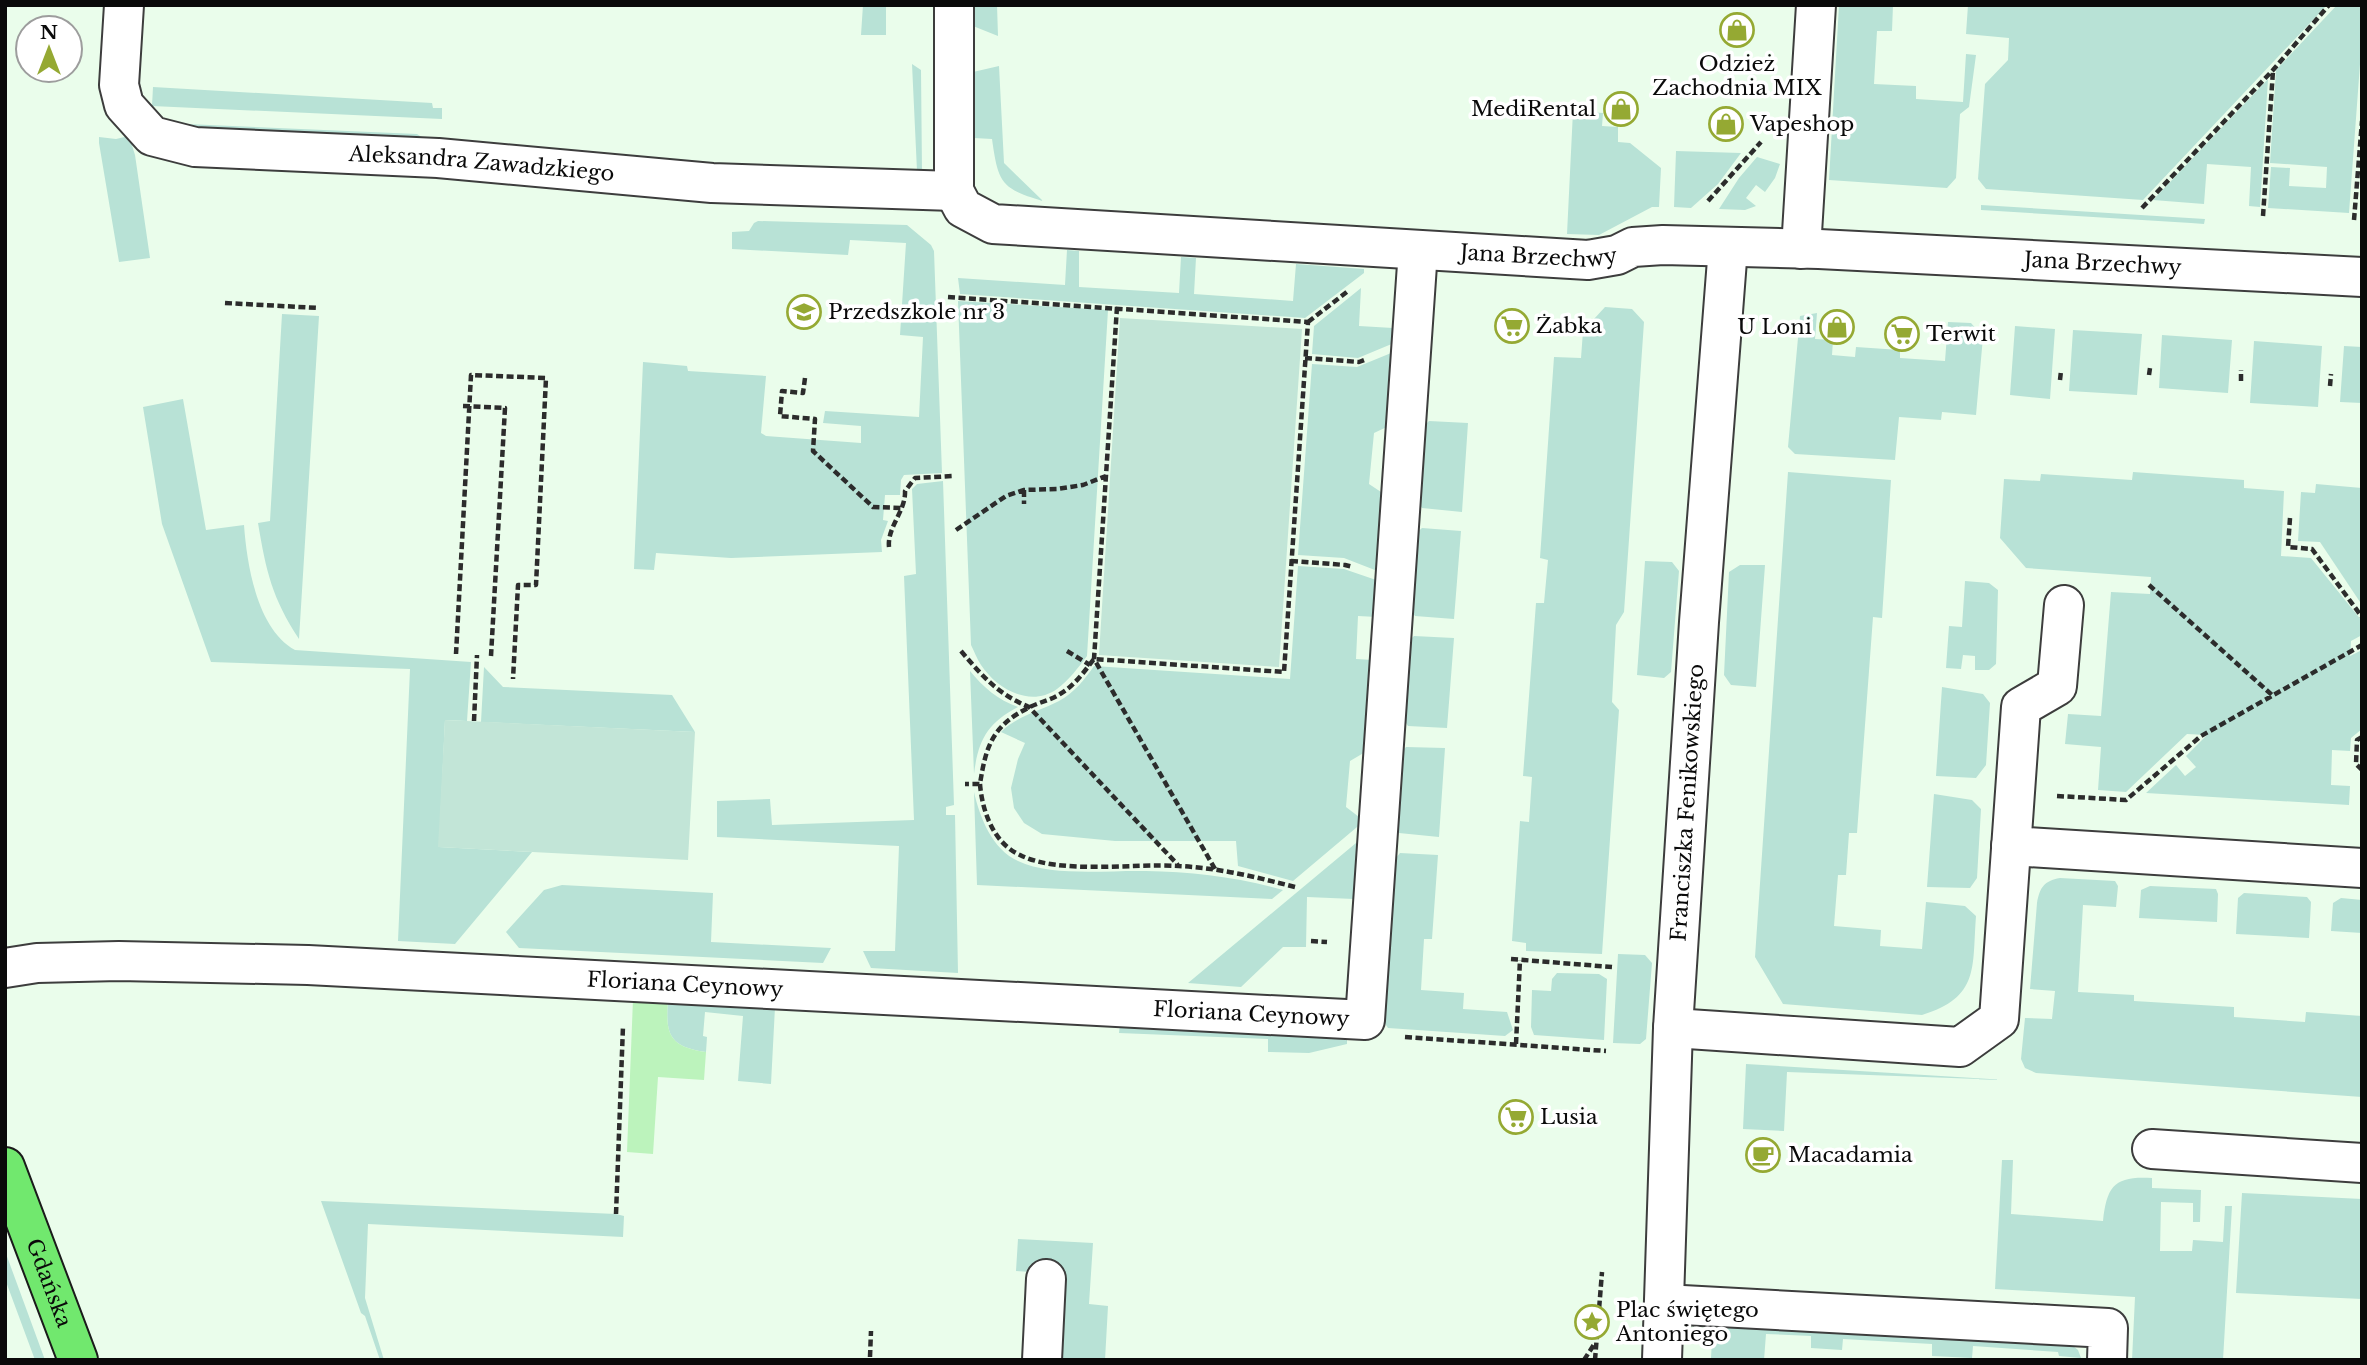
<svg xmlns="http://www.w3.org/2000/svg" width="2367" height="1365" viewBox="0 0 2367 1365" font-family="'Libre Baskerville',serif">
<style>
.green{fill:#b8e2d6}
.sand{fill:#bcf3bc}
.pitch{fill:#c2e5d7}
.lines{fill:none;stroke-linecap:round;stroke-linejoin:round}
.minor-casing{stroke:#3d3d3d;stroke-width:42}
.major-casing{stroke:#1b1b1b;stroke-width:42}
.path{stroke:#2c2c2c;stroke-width:4.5;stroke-dasharray:7 3.5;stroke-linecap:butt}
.minor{stroke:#fff;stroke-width:38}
.major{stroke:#71e86e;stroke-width:38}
.labels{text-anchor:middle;stroke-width:7;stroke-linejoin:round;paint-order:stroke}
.poi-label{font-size:21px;fill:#0a0a0a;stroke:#fff;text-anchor:start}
.street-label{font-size:21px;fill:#0a0a0a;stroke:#fff}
</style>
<rect width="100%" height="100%" fill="#eafdeb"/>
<!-- green -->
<path class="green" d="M863 5H886V35H861Z
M973 5H997L998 36 973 26Z
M1839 5H1893L1892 31H1877L1874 84 1916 86V99L1963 102 1966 54 1976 55 1969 107 1960 114 1956 178 1947 188 1829 180Z
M1968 5H2327L2143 200 1986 189 1978 179 1985 84 2008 60 2009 38 1966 34Z
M2337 5H2362V37L2349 213 2268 208 2271 167 2290 168 2289 186 2326 188 2327 167 2270 163 2276 70Z
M912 64 921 70 922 172 765 169 761 165 917 171Z
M999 66 1004 163 1043 201C1000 189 998 181 992 139L974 138 973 72Z
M2268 79 2260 207 2249 206 2251 167 2207 164 2204 204 2153 200Z
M153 87 432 103 433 108H442V119L152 106Z
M1573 111 1603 113 1602 126 1618 127V142L1630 143 1661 168 1659 207H1652L1599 235 1567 234Z
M163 123 417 134 423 138 424 143 186 131Z
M129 136 135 155 150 258 119 262 99 143V137L116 139Z
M1676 151 1741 153 1718 184 1691 208 1674 207Z
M1757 157 1780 164 1775 178 1765 192 1756 185 1746 198 1756 206 1745 210 1719 209 1739 178Z
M1981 205 2205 219 2204 224 2191 223 1981 210Z
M758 221 907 225 931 245 934 251 942 473 904 475 901 480 900 495H885L883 520 888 521 881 540 882 552 731 558 656 553 654 570 634 569 643 362 687 366 688 371 766 376 761 433 766 436 861 443V426L823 423 825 411 919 417 923 337 900 335 906 243 850 240 848 255 732 249V232L749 231 754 223Z
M1067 250 1079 251V287L1179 293 1181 257 1196 258 1194 294 1293 301 1296 264 1364 269V273L1305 318 960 294 958 278 1065 285Z
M1361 288 1359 326 1393 328 1395 297H1398L1394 343 1358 358 1312 354 1314 326Z
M958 301 1108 310 1087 656C1078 668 1069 680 1057 689 1030 708 997 689 981 665 977 659 974 651 971 645Z
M1605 307 1632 309 1644 322 1624 612 1616 625 1612 702 1619 710 1602 954 1526 951V943L1512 941 1520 821 1529 822 1532 777 1523 776 1536 603H1544L1548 560 1540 558 1554 357 1581 358 1583 331Z
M1817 313 1815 339 1833 340 1832 355 1855 357 1856 347 1900 350V358L1945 361 1948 322 1971 323 1983 337 1976 415 1942 412 1941 420 1899 417 1895 460 1795 454 1788 447 1800 316Z
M282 314 319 316 299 639C272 598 266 571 258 523L270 521Z
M2015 326 2055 329 2050 399 2010 395Z
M2073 330 2142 334 2137 395 2069 391Z
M2162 335 2232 340 2228 393 2159 388Z
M2254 341 2322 346 2318 407 2250 403Z
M2344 346 2362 347V403L2340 402Z
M1396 351 1391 425 1374 433 1369 484 1387 496 1380 572 1344 558 1298 555 1312 364 1357 367Z
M183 399 206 530 244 525C247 565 257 629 295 650L471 662 467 721 445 720 439 847 532 852 455 944 398 941 410 669 211 662 162 524 143 407Z
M1429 421 1468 423 1462 512 1422 508 1415 498 1420 430Z
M1788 472 1891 480 1882 618 1873 617 1857 833H1849L1846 875H1838L1834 926 1881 930 1880 946 1922 949 1926 902 1965 906 1976 916C1972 968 1980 997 1922 1015L1783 1004 1755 957Z
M2133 472 2244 480V488L2284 491 2281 556 2311 558 2362 621V635L2351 641 2350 656 2362 650V729L2351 738 2350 751 2332 750 2331 785 2350 786 2349 805 2146 793 2176 765 2185 776 2196 767 2186 756 2207 735 2187 734 2126 792 2098 790 2101 747 2065 744 2068 714 2101 716 2111 592 2150 594 2151 577 2026 568 2000 538 2004 479 2040 481 2041 474 2132 480Z
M943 481 954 805 946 807V815H955L958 973 871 968 863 951H895L899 846 717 837V801L770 799 772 825 914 820 904 576 916 574 912 489 917 484Z
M2316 484 2362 488V605L2320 542 2298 541 2301 492 2315 493Z
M1422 528 1461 531 1454 619 1415 616 1408 605 1412 537Z
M1645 561 1672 562 1679 571 1671 672 1664 678 1637 675Z
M1740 565H1765L1756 687 1731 685 1724 675 1729 572Z
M1298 566 1344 569 1379 581 1377 617 1358 616 1356 659 1373 660 1367 751 1350 761 1346 807 1363 820V822L1293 881 1238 866 1236 841H1115L1042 834 1024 823 1014 808 1011 788 1018 759 1025 743 1001 732C1017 716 1040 711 1059 701 1074 693 1085 679 1094 666L1290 679Z
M1965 581 1989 583 1998 590 1996 664 1989 670H1975V656L1963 655 1961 669 1946 668 1949 626 1962 627Z
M1414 636 1454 638 1447 728 1408 726 1402 717 1406 644Z
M484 667 503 687 672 695 695 732 481 722Z
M970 671C983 687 998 700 1018 707 987 723 978 741 974 774Z
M1942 687 1983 694 1990 703 1986 765 1976 778 1936 776Z
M1406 747 1445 748 1439 837 1399 833 1395 827 1399 755Z
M974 792C980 818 992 849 1018 861 1051 877 1109 870 1146 871 1192 872 1238 877 1283 890L1272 899 977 885Z
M1934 794 1972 800 1981 809 1977 878 1970 888 1927 887Z
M1362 838 1354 899 1307 897 1306 947H1283L1241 987 1188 983Z
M1400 853 1438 855 1432 939H1424L1421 990 1464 993 1463 1009 1507 1012 1513 1030 1505 1036 1388 1028 1380 1016 1392 863Z
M2060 878 2115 881 2118 886 2116 907 2083 905 2078 992 2134 995V1001L2234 1007V1017L2305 1022 2306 1012 2362 1016V1097L2036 1073 2025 1068 2021 1059 2025 1018 2052 1019 2055 991 2030 989 2037 903C2040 887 2044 881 2060 878Z
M562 885 713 893 711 942 831 948 823 963 519 948 506 932 544 890Z
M2150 886 2216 889 2218 894 2217 922 2139 918 2141 890Z
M2244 893 2307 897 2311 902 2309 938 2236 934 2238 898Z
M2341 898 2362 900V933L2331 931 2333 903Z
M1618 954 1645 955 1652 963 1646 1039 1640 1044 1613 1043Z
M1557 973 1599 974 1607 979 1604 1040 1534 1035 1531 1027 1532 990 1551 991 1552 979Z
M668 1000 775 1007 771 1084 738 1081 743 1016 705 1012 703 1036 707 1037 706 1052C670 1047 665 1035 668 1000Z
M1120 1024 1347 1036V1044L1309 1053 1268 1052V1039L1119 1033Z
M1746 1064 2006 1080 1787 1072 1784 1131 1743 1129Z
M2002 1160H2013L2011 1214 2103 1221C2107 1185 2115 1176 2152 1178V1188L2201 1190 2200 1222H2193V1203L2161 1202 2160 1251H2192L2193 1240 2223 1242 2225 1206H2232L2223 1360H2132L2135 1297 1995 1289Z
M2242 1193 2362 1199V1299L2236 1293Z
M321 1201 616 1214 624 1216 623 1237 368 1224 365 1298 384 1360H380L365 1316 361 1313Z
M1018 1239 1093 1243 1089 1304 1108 1306 1105 1360H1054L1060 1274 1016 1271Z
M5 1251 45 1360H35L5 1279Z
M1726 1324 2067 1341 2078 1350 2081 1358 2059 1356 2058 1352 1973 1346 1972 1358 1932 1356V1344L1843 1339 1842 1350 1811 1348V1336L1766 1334 1764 1360H1711C1712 1344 1711 1332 1726 1324Z"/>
<!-- sand -->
<path class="sand" d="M633 999 668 1000C665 1035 670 1047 706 1052L704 1080 658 1077 653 1154 627 1152Z"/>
<!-- pitch -->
<path class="pitch" d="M1120 318 1302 329 1279 667 1099 655Z
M445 720 695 732 688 860 438 847Z"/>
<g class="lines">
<!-- minor casing -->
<g class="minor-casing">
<g id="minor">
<path id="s1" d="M124 5 119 85 124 105 152 136 195 147 438 158 712 183 954 191"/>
<path id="s2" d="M954 5V191L963 208 993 224 1588 260 1617 255 1633 247 1663 245 1819 249 2362 277"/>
<path d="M1801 249 1816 5"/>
<path d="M2011 846 2362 868"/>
<path id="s3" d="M5 968 37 963 119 961 308 965 1365 1020 1418 250"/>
<path d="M1673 1028 1960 1047 1999 1019 2021 707 2057 686 2064 605"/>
<path d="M2152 1149 2362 1163"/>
<path d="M1664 1304 2108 1328 2107 1360"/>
<path d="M1042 1360 1046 1279"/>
<path id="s4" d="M1662 1360 1673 1028 1699 622 1728 247"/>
</g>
</g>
<!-- major casing -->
<g class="major-casing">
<g id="major">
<path id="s5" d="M5 1167 78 1360"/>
</g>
</g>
<!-- path -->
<path class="path" d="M1708 201 1761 142
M2142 208 2273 70 2329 5
M2263 216 2273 71
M2354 220 2362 121
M948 297 1308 322 1284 672 1094 659C1084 672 1074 686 1060 694 1051 700 1040 702 1030 707 993 725 986 745 980 784H965
M225 303 319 308
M1117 307 1094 659 1215 869
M1308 322 1348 291
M1305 358 1359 362 1367 359
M2149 375 2150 368
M805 378 803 393 782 391 780 416 815 419 813 451 873 507 902 508
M2060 380 2061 371
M2241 381V370
M2330 386 2331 374
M463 406 505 408 491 656
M1024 490V504
M2290 518 2288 547 2312 549 2362 617
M956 530 1006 496 1024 490 1057 489 1083 485 1106 476
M889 547C887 527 906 511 905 491L915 478 954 476
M1291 561 1345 565 1353 567
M2149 585 2272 695
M961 651C983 677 998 694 1029 707L1178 865
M1067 651 1090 665
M456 654 471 375 546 378 536 585H518L513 679
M474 721 477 655
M2362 737 2357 740 2356 764 2362 770
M980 784C982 810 993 843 1020 855 1060 875 1134 863 1179 866 1219 868 1256 877 1295 887
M2057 796 2126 800 2201 736 2362 645
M1311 941 1327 942
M1511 959 1612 967
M1405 1037 1606 1051
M1516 1044 1520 960
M616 1214 623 1026
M870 1357 871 1331
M1584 1360 1595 1343
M1595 1360 1602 1272"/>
<!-- minor -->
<use href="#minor" class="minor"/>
<!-- major -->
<use href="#major" class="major"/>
</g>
<!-- icons -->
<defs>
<g id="shop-ring" transform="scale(1.75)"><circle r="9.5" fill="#fff" stroke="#95a933" stroke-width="1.5"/><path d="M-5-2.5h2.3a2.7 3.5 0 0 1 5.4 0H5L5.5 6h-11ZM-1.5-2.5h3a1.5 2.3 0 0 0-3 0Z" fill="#95a933"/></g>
<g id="school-ring" transform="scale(1.75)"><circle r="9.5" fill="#fff" stroke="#95a933" stroke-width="1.5"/><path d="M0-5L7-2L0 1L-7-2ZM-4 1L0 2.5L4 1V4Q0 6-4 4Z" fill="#95a933"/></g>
<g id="supermarket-ring" transform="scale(1.75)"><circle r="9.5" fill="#fff" stroke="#95a933" stroke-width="1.5"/><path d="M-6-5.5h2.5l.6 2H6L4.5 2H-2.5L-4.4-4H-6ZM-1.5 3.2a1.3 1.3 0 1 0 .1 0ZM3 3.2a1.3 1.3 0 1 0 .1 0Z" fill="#95a933"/></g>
<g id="cafe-ring" transform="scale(1.75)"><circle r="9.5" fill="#fff" stroke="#95a933" stroke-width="1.5"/><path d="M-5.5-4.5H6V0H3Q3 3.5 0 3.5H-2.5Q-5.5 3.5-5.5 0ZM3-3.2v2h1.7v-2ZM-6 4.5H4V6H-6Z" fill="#95a933"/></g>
<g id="sight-ring" transform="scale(1.75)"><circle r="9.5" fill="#fff" stroke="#95a933" stroke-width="1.5"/><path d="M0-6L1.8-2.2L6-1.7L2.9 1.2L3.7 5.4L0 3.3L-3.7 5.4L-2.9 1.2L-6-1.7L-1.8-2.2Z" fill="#95a933"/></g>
</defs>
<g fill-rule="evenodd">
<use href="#shop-ring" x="1737" y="30"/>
<use href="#shop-ring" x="1621" y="109"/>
<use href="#shop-ring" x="1726" y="124"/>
<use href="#school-ring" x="804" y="312"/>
<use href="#supermarket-ring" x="1512" y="326"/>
<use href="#shop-ring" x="1837" y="327"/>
<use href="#supermarket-ring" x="1902" y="334"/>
<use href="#supermarket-ring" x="1516" y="1117"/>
<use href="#cafe-ring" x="1763" y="1155"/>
<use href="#sight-ring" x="1592" y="1322"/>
</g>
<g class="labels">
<!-- poi labels -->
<g class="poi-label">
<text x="1737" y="71" text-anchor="middle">Odzież<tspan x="1737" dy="24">Zachodnia MIX</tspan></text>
<text x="1596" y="116" text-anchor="end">MediRental</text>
<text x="1750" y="131">Vapeshop</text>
<text x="828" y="319">Przedszkole nr 3</text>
<text x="1536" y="333">Żabka</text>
<text x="1812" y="334" text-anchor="end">U Loni</text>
<text x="1926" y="341">Terwit</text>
<text x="1540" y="1124">Lusia</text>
<text x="1788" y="1162">Macadamia</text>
<text x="1616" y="1317">Plac świętego<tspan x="1616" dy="24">Antoniego</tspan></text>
</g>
<!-- street labels -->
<g class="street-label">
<text dy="7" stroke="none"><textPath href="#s1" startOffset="474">Aleksandra Zawadzkiego</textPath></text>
<text dy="7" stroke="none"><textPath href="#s2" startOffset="786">Jana Brzechwy</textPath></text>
<text dy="7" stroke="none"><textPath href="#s2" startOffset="1353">Jana Brzechwy</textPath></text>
<text dy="7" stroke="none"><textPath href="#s4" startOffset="558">Franciszka Fenikowskiego</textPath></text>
<text dy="7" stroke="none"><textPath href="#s3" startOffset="681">Floriana Ceynowy</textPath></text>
<text dy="7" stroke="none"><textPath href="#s3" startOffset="1248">Floriana Ceynowy</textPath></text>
<text dy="7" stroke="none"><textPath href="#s5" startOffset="124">Gdańska</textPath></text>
</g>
</g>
<!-- border -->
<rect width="2367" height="1365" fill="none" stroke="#0a0a0a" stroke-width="14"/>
<!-- north arrow -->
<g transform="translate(49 49)"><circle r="33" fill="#ffffff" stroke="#9d9d9d" stroke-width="2"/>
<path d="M0-5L12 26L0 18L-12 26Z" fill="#95a933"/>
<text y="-10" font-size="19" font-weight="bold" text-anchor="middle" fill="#0a0a0a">N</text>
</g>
</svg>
